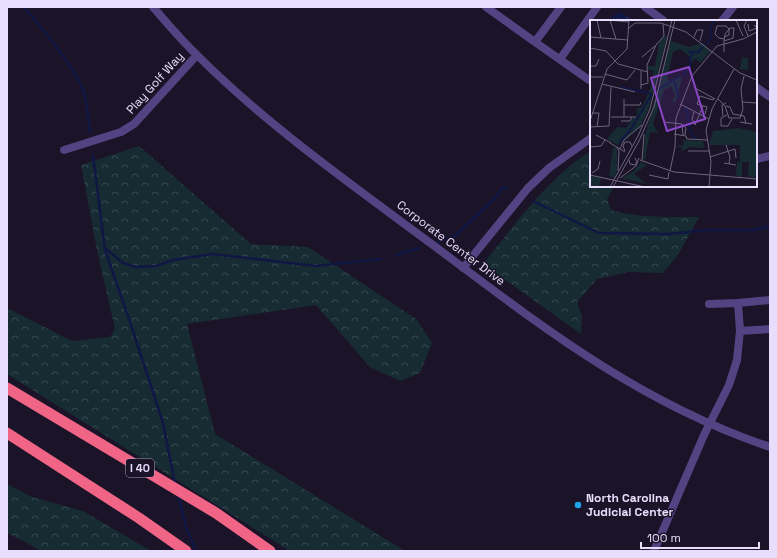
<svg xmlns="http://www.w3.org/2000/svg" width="777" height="558" viewBox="0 0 777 558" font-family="'Space Grotesk',sans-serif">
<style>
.forest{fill:url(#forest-crowns)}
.water{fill:url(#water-ripples)}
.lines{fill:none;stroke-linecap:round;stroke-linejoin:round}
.stream{stroke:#101744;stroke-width:2.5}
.minor{stroke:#544382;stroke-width:8}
.highway{stroke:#f06486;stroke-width:11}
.poi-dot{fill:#1ca5e9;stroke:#1b1328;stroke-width:1.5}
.labels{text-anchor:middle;stroke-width:3;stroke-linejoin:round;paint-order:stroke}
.shield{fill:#1b1328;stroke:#aaa0bc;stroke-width:1}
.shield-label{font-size:11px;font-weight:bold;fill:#e8ddfc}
.street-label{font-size:12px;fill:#e8ddfc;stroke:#1b1328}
.poi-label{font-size:12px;font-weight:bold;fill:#e8ddfc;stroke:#1b1328;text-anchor:start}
.inset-river{fill:none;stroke:#101744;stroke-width:2}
.inset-road{fill:none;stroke:#6d647d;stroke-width:1}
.view{fill:#8b47c8;fill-opacity:0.15;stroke:#8b47c8;stroke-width:2}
.inset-edge{fill:none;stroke:#e8ddfc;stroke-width:2}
</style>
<defs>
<pattern id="forest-crowns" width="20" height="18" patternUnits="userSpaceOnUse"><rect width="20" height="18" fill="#162c32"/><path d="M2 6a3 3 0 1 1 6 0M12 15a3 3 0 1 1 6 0" fill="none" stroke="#384a51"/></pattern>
<pattern id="water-ripples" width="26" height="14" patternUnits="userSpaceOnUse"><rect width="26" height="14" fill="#101744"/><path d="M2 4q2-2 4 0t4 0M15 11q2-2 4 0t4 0" fill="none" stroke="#333860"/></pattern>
</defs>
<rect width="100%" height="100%" fill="#1b1328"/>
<!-- forest -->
<path class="forest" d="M139 146 251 244 308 247 416 319 432 343 420 373 400 381 370 367 316 305 187 324 215 434 405 551H290L7 374V308L72 341 110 337 115 329 97 250 81 165Z
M591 151V186H614L607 199 611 210C639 218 670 217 699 217L678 255 663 273 628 272 597 279 577 302 582 316 581 334 483 264C515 225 547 178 591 151Z
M7 484 32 497 83 511 151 551H40L31 545 7 533Z"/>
<!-- water -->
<path class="water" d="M620 12 635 21H609L614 15Z"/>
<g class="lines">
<!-- stream -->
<path class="stream" d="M24 7C43 29 70 61 82 87 88 101 88 118 90 133
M93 155 105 250 130 322 163 423 175 484
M533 201 599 233 668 234 708 230H754L770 226
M438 242 455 236 495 198 503 187 507 189
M105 248 123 263 136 267 156 266 173 260 212 254 316 266 381 259
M396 255 419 248
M178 494 186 527 196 551"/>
<!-- minor -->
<path class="minor" d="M153 7C167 23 181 40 197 55 268 126 352 185 433 245 541 326 639 403 770 447
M486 7 535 42 561 7
M645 7 664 21
M722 21 733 7
M535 42 589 80
M560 59 597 7
M756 87 770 97
M64 150 121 132 134 124 197 55
M756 159 770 156
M463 268 528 188 549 168 591 138
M709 304 738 303
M740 331 738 303 770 300
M654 551 704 435 729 385 737 360 740 331 770 329"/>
<!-- highway -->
<path class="highway" d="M7 388 216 513 270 551
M7 433 139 518 186 551"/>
</g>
<!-- markers -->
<circle class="poi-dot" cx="578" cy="505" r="4"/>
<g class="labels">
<!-- shield labels -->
<rect class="shield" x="126" y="459" width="28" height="18" rx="3"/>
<g class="shield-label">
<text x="140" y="472">I 40</text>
</g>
<!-- street labels -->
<g class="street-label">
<text transform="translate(155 83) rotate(-48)" y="4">Play Golf Way</text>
<text transform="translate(451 243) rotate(37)" y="4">Corporate Center Drive</text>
</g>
<!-- poi labels -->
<g class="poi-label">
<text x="586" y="502">North Carolina<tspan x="586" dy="14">Judicial Center</tspan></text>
</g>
</g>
<!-- overview -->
<g transform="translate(590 20)">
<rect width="167" height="167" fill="#1b1328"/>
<path d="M74 16 77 17 59 88 50 107 28 125 17 119 27 107 36 108 43 98 47 97V88H51L56 79 63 60V50H58V46H65L69 23ZM81 21 99 27 112 23 121 31 110 43 105 38 102 42 97 34 90 29 83 32 77 59 79 61 89 56 92 59 88 73 86 82 82 83 85 75 81 66 74 70 63 104 68 113 60 112 55 140 53 139 55 116ZM148 108 167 112V153L164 158 158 156 159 142H152V157L146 156 147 142H150V125H119L123 111ZM93 120 113 121 114 128 101 127 92 131V128L86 126 94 125ZM23 127 27 129V151L24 158 19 156ZM51 142 57 145 44 154 57 164 31 158 43 152ZM0 156 11 158 9 167H0Z" fill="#162c32"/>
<path d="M152 37 158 38V50L150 49Z" fill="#162c32"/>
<path class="inset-river" d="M116 25 122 16 120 10 124 0M98 32H108L113 27M93 55 100 47V37L103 33M84 60 89 78M31 67 62 74M69 69 90 56M96 87 101 113 106 119M29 123 41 109 62 74"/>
<path class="inset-road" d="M7 0 11 18M18 0 39 2M20 0 26 19M146 0 153 16M157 0 154 6 158 16M158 4 159 11 167 8 164 5M39 8 45 3H71L96 12 150 53 167 60M0 17 38 20M104 17 107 10H113L110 21M134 19 129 18 125 14 127 6H136L139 9V15L134 17M134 21 143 18 144 8H140L135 14 134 21V32M0 28 16 31 28 44 58 52M52 37 65 26M0 46H6L9 39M51 51V69M15 54 37 60 45 50M0 57H13M12 64 45 72M51 65 58 63 57 45 66 25 74 16 73 4M105 68 125 79M128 79 135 86 139 98H150L153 89 151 69 154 56M152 82 167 83M90 84 119 99M34 85H50L51 82M136 86 140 87 143 94 154 96 156 104M104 92 102 99 105 105 113 86M2 93H9L7 107M115 94 117 87 107 84 110 76 123 80 124 78M167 94V108M137 95 131 98V106H138L142 99M133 96 132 85 136 83M21 97H46M34 97V79M0 101 17 49 37 29 39 0M31 101H40L42 97M74 102 92 104 93 115M150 102 162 104M92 104 96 108 95 115M0 107 19 106 21 67M84 114 96 116 97 119 117 120M6 115 21 123M20 123 35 132M136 125 140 137 139 144M0 127 11 126 15 120M27 127 29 131 28 151M30 129 34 120 52 105M35 131 33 126 35 122H40L42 126M98 131H119M120 137 145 129 146 138M39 140 40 144 45 145 47 142 45 138M50 140 84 152 167 159M52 140 54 114M134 143 146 145M80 151 85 127 86 98 102 56 127 26 153 19 167 12M2 153 8 149 10 141M0 155 55 167M59 155 78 159 79 152M30 158 46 146 49 138M20 167 48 116 60 89 82 0M23 167 49 121 64 87 85 0M119 167 121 142 116 110 122 89 144 49"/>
<path class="view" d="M99 47 115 99 77 111 61 58Z"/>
<rect width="167" height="167" class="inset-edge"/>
</g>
<!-- border -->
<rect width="777" height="558" fill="none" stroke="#e8ddfc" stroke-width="16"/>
<!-- scale -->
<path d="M641 542v6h118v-6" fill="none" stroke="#e8ddfc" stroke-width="2"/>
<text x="647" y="542" font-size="12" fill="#e8ddfc" stroke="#1b1328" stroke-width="3" paint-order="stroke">100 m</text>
</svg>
